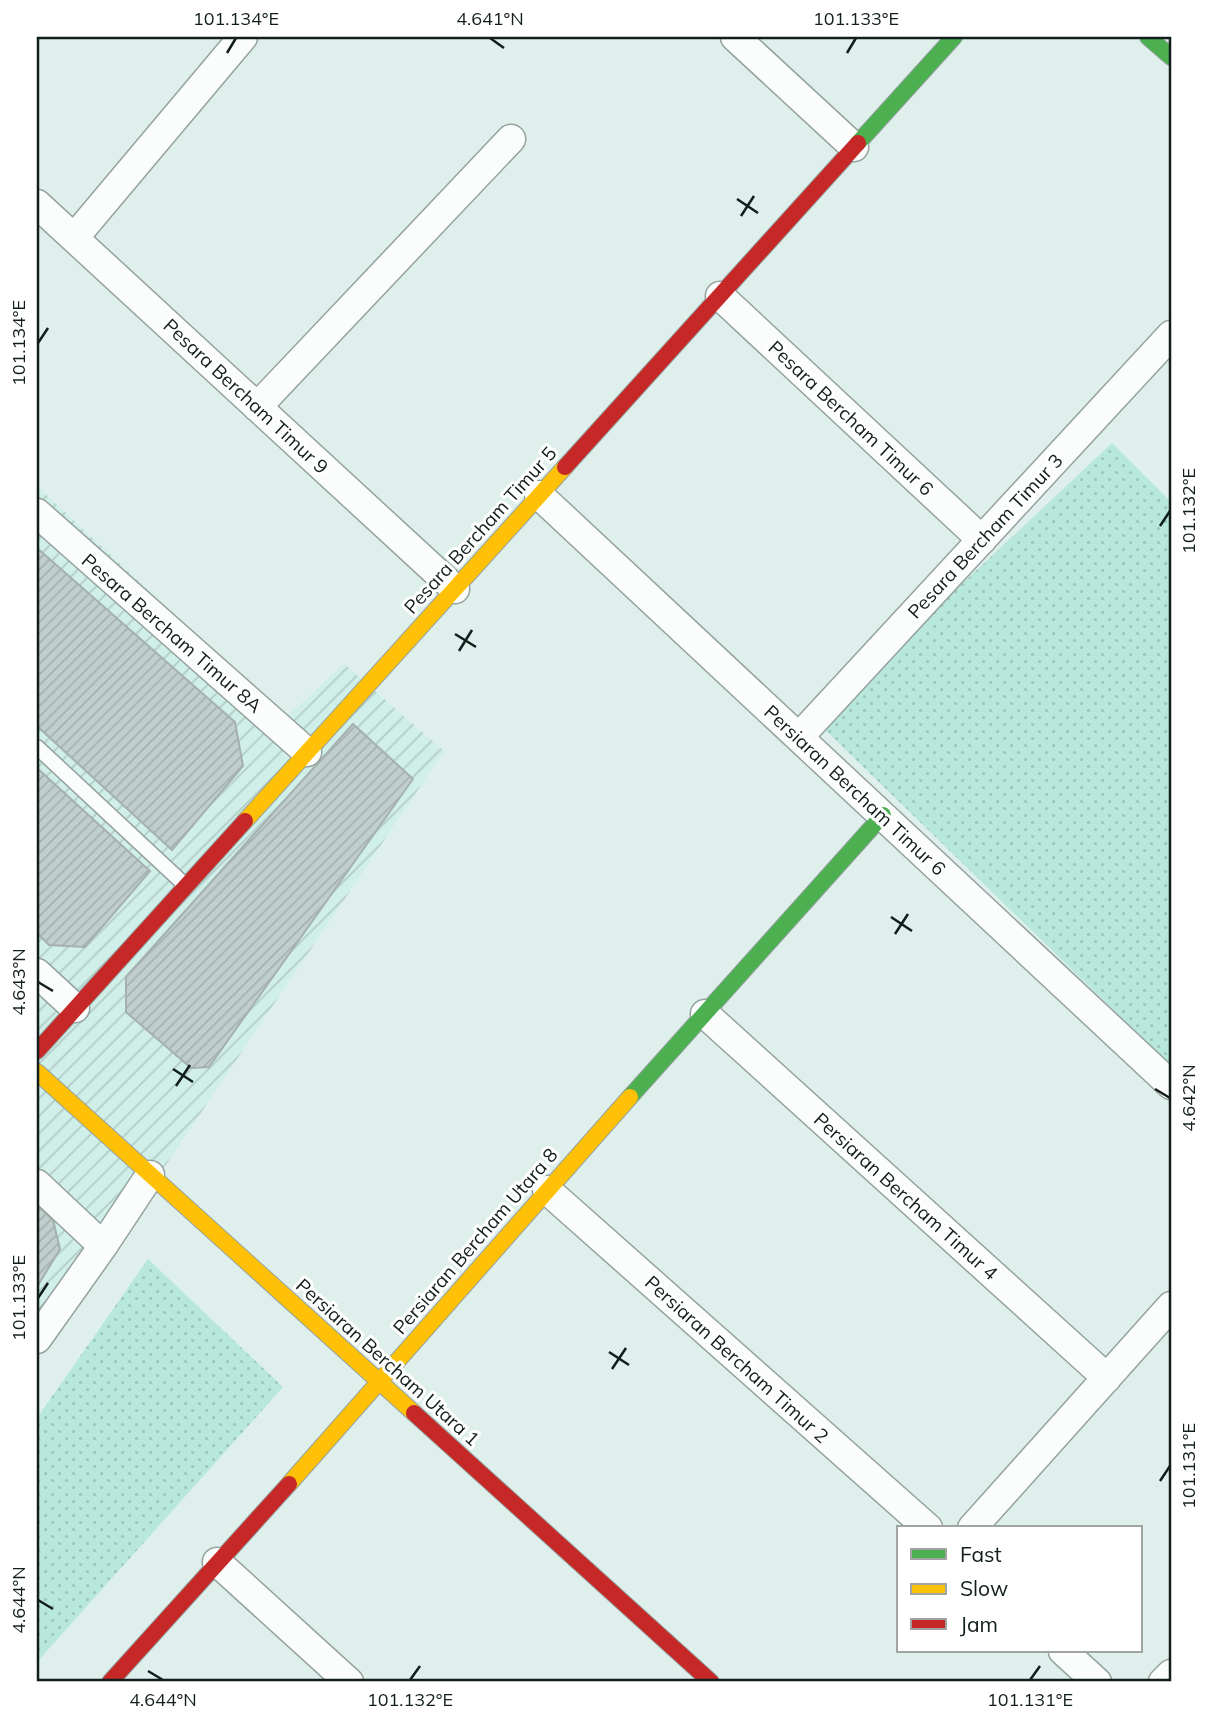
<svg xmlns="http://www.w3.org/2000/svg" width="1208" height="1719" viewBox="0 0 1208 1719" font-family="Mulish,sans-serif">
<style>
.industrial{fill:url(#industrial-furrows)}
.grass{fill:url(#grass-dots)}
.building{fill:url(#building-hatch);stroke:#a4b1ae;stroke-width:2}
.lines{fill:none;stroke-linecap:round;stroke-linejoin:round}
.lane-casing{stroke:#95a29f;stroke-width:17}
.street-casing{stroke:#95a29f;stroke-width:31}
.fast-casing{stroke:#95a29f;stroke-width:18}
.slow-casing{stroke:#95a29f;stroke-width:18}
.jam-casing{stroke:#95a29f;stroke-width:18}
.lane{stroke:#fafdfc;stroke-width:14}
.street{stroke:#fafdfc;stroke-width:28}
.fast{stroke:#4caf50;stroke-width:16}
.slow{stroke:#ffc107;stroke-width:16}
.jam{stroke:#c62828;stroke-width:16}
.ticks{fill:none;stroke:#111e1b;stroke-width:2.5}
.labels{text-anchor:middle;stroke-width:6;stroke-linejoin:round;paint-order:stroke}
.street-label{font-size:19px;fill:#111e1b;stroke:#fff}
.neatline{fill:none;stroke:#111e1b;stroke-width:2.5}
.ticks-label{font-size:18px;text-anchor:middle;fill:#111e1b}
</style>
<defs>
<pattern id="industrial-furrows" width="10" height="10" patternUnits="userSpaceOnUse" patternTransform="scale(1.75)"><rect width="10" height="10" fill="#d0efe8"/><path d="M-1 1l2-2M0 10L10 0M9 11l2-2" fill="none" stroke="#b2ccc6"/></pattern>
<pattern id="grass-dots" width="8" height="8" patternUnits="userSpaceOnUse" patternTransform="scale(1.75)"><rect width="8" height="8" fill="#b8e7dc"/><path d="M2 2h.1M6 6h.1" fill="none" stroke="#9dc6bc" stroke-width="1.8" stroke-linecap="round"/></pattern>
<pattern id="building-hatch" width="6" height="6" patternUnits="userSpaceOnUse" patternTransform="scale(1.75)"><rect width="6" height="6" fill="#c1cfcc"/><path d="M-1 1l2-2M0 6l6-6M5 7l2-2" fill="none" stroke="#a5b1af"/></pattern>
</defs>
<rect width="100%" height="100%" fill="#dff0ec"/>
<!-- industrial -->
<path class="industrial" d="M37 486 285 718 344 664 444 751 37 1357Z"/>
<!-- grass -->
<path class="grass" d="M1112 443 1171 502V1066L816 721Z
M148 1259 283 1387 37 1662V1418Z"/>
<!-- building -->
<path class="building" d="M37 548 235 722 243 766 172 850 37 726Z
M353 724 413 779 209 1067 191 1068 126 1012V977Z
M37 768 150 871 85 947 49 945 37 933Z
M37 1205 53 1220 60 1249 37 1287Z"/>
<g class="lines">
<!-- lane casing -->
<g class="lane-casing">
<path id="lane" d="M37 747 185 885"/>
</g>
<!-- street casing -->
<g class="street-casing">
<path id="street" d="M735 37 854 147
M37 204 455 589
M74 238 243 37
M720 296 982 540
M257 407 511 139
M539 495 1171 1085
M37 513 307 752
M799 737 1171 335
M37 973 75 1008
M705 1014 1107 1378
M37 1184 103 1246
M547 1190 928 1528
M37 1339 103 1246 150 1175
M972 1528 1171 1306
M217 1562 349 1682
M1063 1651 1097 1682
M1163 1682 1171 1674"/>
</g>
<!-- fast casing -->
<g class="fast-casing">
<path id="fast" d="M1148 37 1171 57
M858 143 954 37
M630 1097 883 815"/>
</g>
<!-- slow casing -->
<g class="slow-casing">
<path id="slow" d="M245 821 565 467
M37 1072 414 1413
M289 1484 630 1097"/>
</g>
<!-- jam casing -->
<g class="jam-casing">
<path id="jam" d="M565 467 858 143
M37 1051 245 821
M414 1413 711 1682
M110 1682 289 1484"/>
</g>
<!-- lane -->
<use href="#lane" class="lane"/>
<!-- street -->
<use href="#street" class="street"/>
<!-- fast -->
<use href="#fast" class="fast"/>
<!-- slow -->
<use href="#slow" class="slow"/>
<!-- jam -->
<use href="#jam" class="jam"/>
</g>
<!-- ticks -->
<path class="ticks" d="M490 38 504 48M227 53 236 38M847 53 856 38M737 199 758 213M741 216 754 196M38 343 48 328M1160 526 1170 511M455 634 476 647M459 651 472 630M891 917 912 931M895 934 908 914M38 982 53 991M173 1069 193 1082M176 1086 190 1065M1155 1089 1170 1098M38 1298 48 1283M609 1352 629 1365M612 1369 626 1348M1160 1481 1170 1466M38 1600 53 1609M148 1671 163 1680M410 1680 420 1666M1030 1680 1040 1666"/>
<g class="labels">
<!-- street labels -->
<g class="street-label">
<text transform="translate(246 396) rotate(43)" y="7">Pesara Bercham Timur 9</text>
<text transform="translate(851 418) rotate(43)" y="7">Pesara Bercham Timur 6</text>
<text transform="translate(480 530) rotate(-48)" y="7">Pesara Bercham Timur 5</text>
<text transform="translate(985 536) rotate(-47)" y="7">Pesara Bercham Timur 3</text>
<text transform="translate(172 633) rotate(41)" y="7">Pesara Bercham Timur 8A</text>
<text transform="translate(855 790) rotate(43)" y="7">Persiaran Bercham Timur 6</text>
<text transform="translate(906 1196) rotate(42)" y="7">Persiaran Bercham Timur 4</text>
<text transform="translate(475 1241) rotate(-49)" y="7">Persiaran Bercham Utara 8</text>
<text transform="translate(737 1359) rotate(42)" y="7">Persiaran Bercham Timur 2</text>
<text transform="translate(388 1362) rotate(42)" y="7">Persiaran Bercham Utara 1</text>
</g>
</g>
<!-- border -->
<rect width="1208" height="1719" fill="none" stroke="#ffffff" stroke-width="77"/>
<!-- legend -->
<rect x="897" y="1526" width="245" height="126" fill="#ffffff" stroke="#a0a5a4" stroke-width="2"/>
<rect x="911" y="1549" width="35" height="10" fill="#4caf50" stroke="#a0a5a4" stroke-width="2"/>
<text x="960" y="1562" font-size="21" fill="#111e1b">Fast</text>
<rect x="911" y="1584" width="35" height="10" fill="#ffc107" stroke="#a0a5a4" stroke-width="2"/>
<text x="960" y="1596" font-size="21" fill="#111e1b">Slow</text>
<rect x="911" y="1619" width="35" height="10" fill="#c62828" stroke="#a0a5a4" stroke-width="2"/>
<text x="960" y="1632" font-size="21" fill="#111e1b">Jam</text>
<rect x="38" y="38" width="1132" height="1642" class="neatline"/>
<g class="ticks-label">
<text x="236" y="25">101.134°E</text>
<text x="490" y="25">4.641°N</text>
<text x="856" y="25">101.133°E</text>
<text transform="translate(19 343) rotate(-90)" y="6">101.134°E</text>
<text transform="translate(1189 511) rotate(-90)" y="6">101.132°E</text>
<text transform="translate(19 982) rotate(-90)" y="6">4.643°N</text>
<text transform="translate(1189 1098) rotate(-90)" y="6">4.642°N</text>
<text transform="translate(19 1298) rotate(-90)" y="6">101.133°E</text>
<text transform="translate(1189 1466) rotate(-90)" y="6">101.131°E</text>
<text transform="translate(19 1600) rotate(-90)" y="6">4.644°N</text>
<text x="163" y="1706">4.644°N</text>
<text x="410" y="1706">101.132°E</text>
<text x="1030" y="1706">101.131°E</text>
</g>
</svg>
